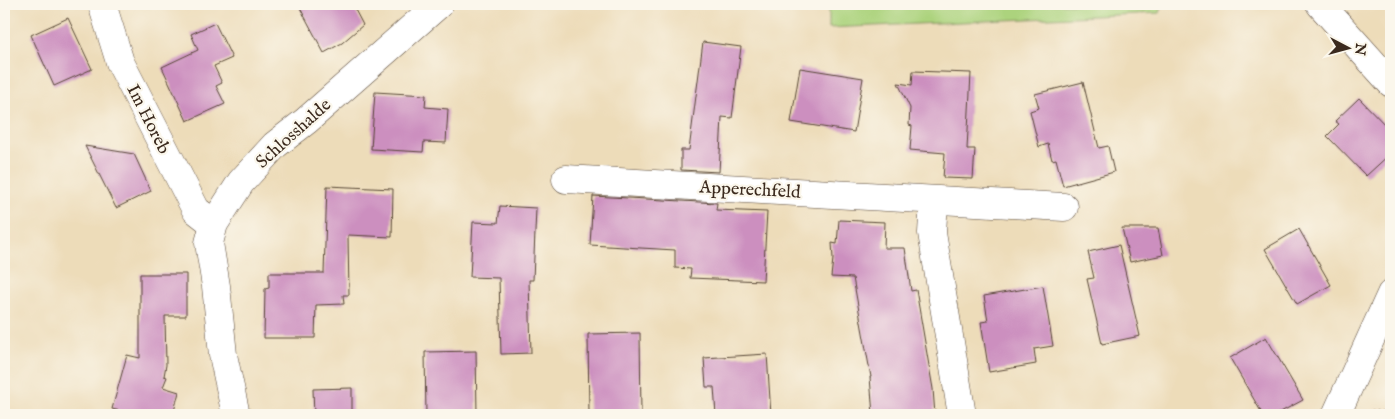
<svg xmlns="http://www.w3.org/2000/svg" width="1395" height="419" viewBox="0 0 1395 419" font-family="'IM FELL English',serif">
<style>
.green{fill:#acd37d;stroke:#747e4e}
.building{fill:#cc8fbf}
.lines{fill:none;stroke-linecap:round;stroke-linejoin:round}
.minor-casing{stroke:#564535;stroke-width:29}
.path{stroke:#564535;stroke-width:3;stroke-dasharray:1 4;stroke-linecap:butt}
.minor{stroke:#fff;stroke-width:28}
.labels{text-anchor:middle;stroke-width:4.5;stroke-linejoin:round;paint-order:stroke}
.street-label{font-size:18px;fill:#3b2a1e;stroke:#fbf7ec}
</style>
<rect width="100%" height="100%" fill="#fbf7ec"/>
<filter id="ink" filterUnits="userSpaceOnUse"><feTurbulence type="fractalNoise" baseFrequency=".02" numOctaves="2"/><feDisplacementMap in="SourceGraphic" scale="10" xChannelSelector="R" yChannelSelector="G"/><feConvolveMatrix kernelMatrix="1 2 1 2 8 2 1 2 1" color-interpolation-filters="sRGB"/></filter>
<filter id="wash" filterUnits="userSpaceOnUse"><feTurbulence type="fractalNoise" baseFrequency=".0096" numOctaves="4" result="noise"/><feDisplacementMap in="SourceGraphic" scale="20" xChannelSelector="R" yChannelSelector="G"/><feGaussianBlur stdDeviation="1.12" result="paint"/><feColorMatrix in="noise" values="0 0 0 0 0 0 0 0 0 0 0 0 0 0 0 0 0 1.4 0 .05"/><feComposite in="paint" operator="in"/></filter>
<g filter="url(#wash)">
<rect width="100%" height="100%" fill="#eddcb9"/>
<!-- green -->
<path class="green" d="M829 4H1163L1160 13 829 28Z"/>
<g id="blocks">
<!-- building -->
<path class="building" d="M298 4H352L363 25 342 43 324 53Z
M68 18 92 69 54 86 31 35Z
M215 23 232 58 214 66 222 83 216 86 225 104 187 121 162 67 198 50 191 34Z
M703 42 741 47 732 118 722 117 719 172 681 170V150H689Z
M800 68 863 78 854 132 791 122Z
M913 71 971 73 967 149H975L973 179 943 178 945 153 910 150 912 126 909 125 910 108 898 83 912 85Z
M1083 82 1099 148 1108 146 1114 172 1063 186 1056 159 1052 160 1048 144 1039 147 1030 111 1039 108 1035 94Z
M375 92 426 95 425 107 448 109 446 143 424 142 423 152 371 149Z
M1359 98 1391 131V153L1366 176 1327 136 1339 124 1335 121Z
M85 146 134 154 151 191 116 208Z
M327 186 393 189 392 237 348 235 349 295H343L344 304 316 305 315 338H264L265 289 269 288V273H324Z
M593 196 717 203 716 210 767 212 763 281 690 278 691 269 675 268V250L590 245Z
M500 206 536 208 533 280H529L531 353 501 354 499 278 470 277 473 222 498 223Z
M839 220 885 222 884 248H905L911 291 916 290 933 389 935 415H873L870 377H871L853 278 831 277 833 259 832 243 837 244Z
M1122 228H1158L1163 255 1130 262Z
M1299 229 1331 285 1297 304 1265 249Z
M1119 245 1140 336 1102 344 1087 279 1094 278 1088 252Z
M140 274H186V316H165L166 365 164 376 167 377 163 387 179 392 173 415H137L112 409 127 355 140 358Z
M1043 286 1053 346 1034 349 1036 364 989 372 981 322 988 321 984 296Z
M640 333 641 415H589L588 334Z
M1266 337 1303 400 1275 415H1263L1230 358Z
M476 351 477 415H426L425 352Z
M767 354 771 415H716L714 387H706L704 358Z
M352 388V415H314L313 389Z"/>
</g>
</g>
<g filter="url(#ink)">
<use href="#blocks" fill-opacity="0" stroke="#564535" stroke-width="1"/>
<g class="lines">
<!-- minor casing -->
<g class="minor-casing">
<path id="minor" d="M102 4 120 62 196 210 214 224
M1320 4 1391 83
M566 179 1064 207
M934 200 932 233 962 415
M236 415 223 355 216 286 209 243 214 224 241 182 275 145 306 121 439 4
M1336 415 1391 294"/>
</g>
<!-- path -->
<path class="path" d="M1372 411 1391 413"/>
<!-- minor -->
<use href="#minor" class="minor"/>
</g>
</g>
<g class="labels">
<!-- street labels -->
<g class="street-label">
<text transform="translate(149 119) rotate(63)" y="6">Im Horeb</text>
<text transform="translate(293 133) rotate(-42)" y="6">Schlosshalde</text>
<text transform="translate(750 189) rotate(3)" y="6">Apperechfeld</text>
</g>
</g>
<!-- margin -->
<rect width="1395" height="419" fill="none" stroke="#fbf7ec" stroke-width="20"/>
<!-- north arrow -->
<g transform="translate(1348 48) rotate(96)" stroke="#fbf7ec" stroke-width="4" paint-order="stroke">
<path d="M0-4L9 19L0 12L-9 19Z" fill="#3b2a1e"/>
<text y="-8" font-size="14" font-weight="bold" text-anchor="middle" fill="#3b2a1e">N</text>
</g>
</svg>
